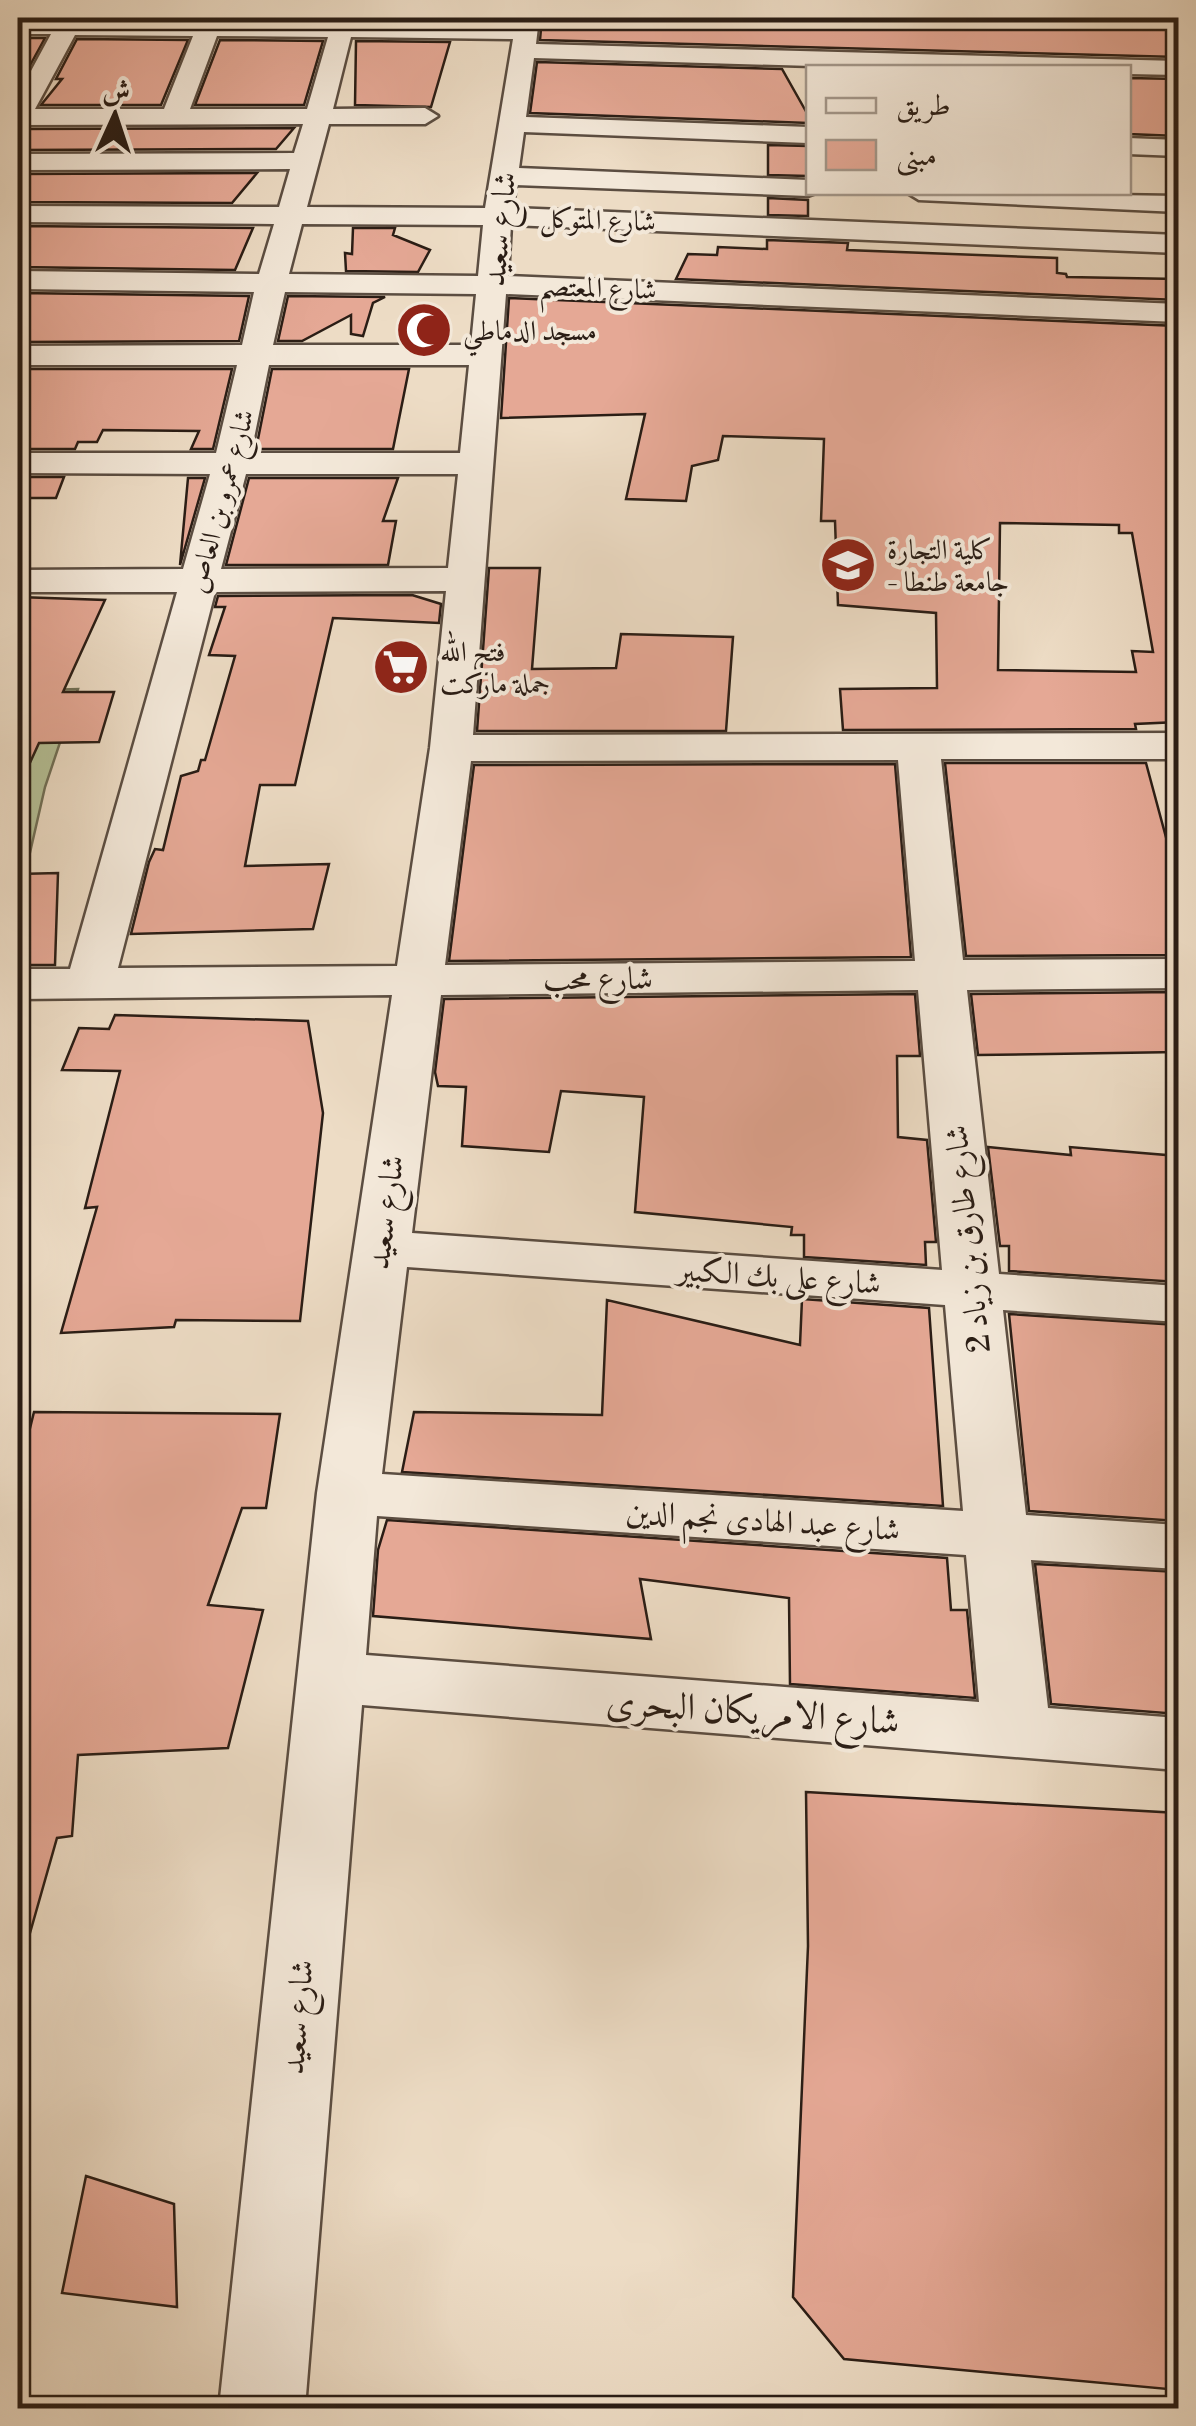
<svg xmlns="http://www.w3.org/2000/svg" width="1196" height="2426" viewBox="0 0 1196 2426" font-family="'Libre Bodoni',Amiri,serif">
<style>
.green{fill:#b5c197;stroke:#706f56;stroke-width:2.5}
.building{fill:#e5a895;stroke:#2a1d15;stroke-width:2.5;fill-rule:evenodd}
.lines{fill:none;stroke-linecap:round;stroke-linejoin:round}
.minor-casing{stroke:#5b4d41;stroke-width:5}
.minor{fill:#f3e8d9;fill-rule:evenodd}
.labels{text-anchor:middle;stroke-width:8;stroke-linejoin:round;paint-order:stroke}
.far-street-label{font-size:28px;fill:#2a1d15;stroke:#f3e8d9}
.far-poi-label{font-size:28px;fill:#2a1d15;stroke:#f3e8d9;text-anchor:start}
.street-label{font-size:32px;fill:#2a1d15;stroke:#f3e8d9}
.near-street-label{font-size:38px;fill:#2a1d15;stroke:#f3e8d9}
</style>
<rect width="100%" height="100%" fill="#eddcc5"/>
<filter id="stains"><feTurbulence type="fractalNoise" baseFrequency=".002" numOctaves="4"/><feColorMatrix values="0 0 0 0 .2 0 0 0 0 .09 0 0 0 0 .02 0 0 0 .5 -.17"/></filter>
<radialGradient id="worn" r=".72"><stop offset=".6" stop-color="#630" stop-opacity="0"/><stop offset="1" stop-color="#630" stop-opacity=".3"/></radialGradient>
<!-- green -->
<path class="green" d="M18 669H46L41 690 78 689 45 787 18 905Z"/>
<!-- building -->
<path class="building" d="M542 18H1178V57L540 40Z
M18 38H45L22 80H18Z
M77 39 188 40 161 105H41L62 79H56Z
M220 40 323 41 304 105H195Z
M356 41 450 42 431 107 355 105Z
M537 62 782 69 808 115V123L530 113Z
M1128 78 1178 79V136L1128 134Z
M294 128 276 149 18 150 21 129Z
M768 145 808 146V176L768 175Z
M257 173 232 203 18 202V174Z
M768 198 808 200V216L768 215Z
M18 226 253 228 235 270 18 267Z
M353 228H395L393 235 430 250 418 272 346 271 345 253 352 254Z
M767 240 848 243 847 250 1057 258V273L1066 274 1067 277 1178 279V300L676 279 688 254 717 255 718 247 767 249Z
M18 293 249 296 239 341 18 342Z
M288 296 385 297 373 303 363 336 351 334V315L302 341H278Z
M509 298 1178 326V722L1135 724 1136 729 843 730 840 689 937 688 936 613 838 605 835 521H821L824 439 723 436 718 460 692 466 686 501 626 499 645 414 501 418ZM1000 523 1119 525V533H1132L1153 652 1132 651 1136 672 998 670Z
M18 369H232L213 449H191L199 431 103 430 97 442H78L75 449H18Z
M272 369H409L393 449H256Z
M18 477H64L56 498H18Z
M188 478H205L180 565Z
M249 478H398L383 521H396L388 565H226Z
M489 568H540L532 669 616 668 621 634 733 637 726 731H477Z
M412 595 441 604 439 623 333 618 295 785H260L245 866 329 864 313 929 131 934 149 862 155 849 163 850 181 776 198 771 201 760H205L235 656 209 655 225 607H215L218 596Z
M18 597 105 600 63 692H114L99 742 39 743 18 789Z
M945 763H1146L1178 882V955L966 956Z
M895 764 911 957 449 961 474 765Z
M58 873 55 965H18V874Z
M1178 992V1052L978 1055 971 994Z
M915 994 920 1056H897L898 1137 927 1140 936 1242H925L926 1265 804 1257V1235H791L792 1227 635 1212 644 1097 561 1091 549 1152 462 1146 466 1087 438 1086 435 1072 444 999Z
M115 1015 308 1021 323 1113 300 1321 176 1320 174 1327 61 1333 97 1207 85 1208 120 1071 62 1070 79 1028 109 1029Z
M988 1147 1071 1155 1070 1147 1178 1156V1282L1009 1271V1246H1000Z
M802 1299 929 1308 943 1506 402 1472 414 1412 602 1415 607 1300 800 1345Z
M1009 1314 1178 1325V1521L1029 1511Z
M34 1412 280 1414 266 1508H242L208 1605 263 1610 228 1748 78 1755 72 1836 57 1838 30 1933 18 1932V1477Z
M387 1520 947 1558 951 1610H967L975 1698 790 1684 789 1598 640 1579 651 1639 373 1616 378 1550Z
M1035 1564 1178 1572V1714L1051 1704Z
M806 1792 1178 1813V2390L844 2359 793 2297 808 1946Z
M86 2176 174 2204 177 2307 62 2293Z"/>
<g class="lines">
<!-- minor casing -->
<g class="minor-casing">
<path id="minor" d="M60 18 199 22 201 18H223L222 22 332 23 334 18H356L355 23 515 25 517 18H539L536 44 1178 61V75L1128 74V68H879L534 58 526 117 808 127V143L524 132 519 168 808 180V192H819L808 196 516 185 513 208 1178 235V253L511 225 508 276 1178 304V322L506 294 473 735 1178 733V759H941L963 960 1178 959V988L967 990 999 1274 1178 1286V1322L1003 1310 1026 1515 1178 1525V1569L1031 1560 1048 1708 1178 1718V1770L362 1705 305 2408H219L317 1493 392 995 18 999V969H70L177 592H18V570L183 569 210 474 18 473V453H216L237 365H18V346L242 345 254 292 18 289V271L259 274 274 224 18 222V206L279 207 290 169 18 170V154L294 153 303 124 18 125V95L51 34H18V20ZM75 35 193 36 164 109H35ZM217 36 328 37 307 109H190ZM351 37 513 39 485 208 307 207 329 124H425L438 116 425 108 333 109ZM302 224 483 225 478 276 289 274ZM285 292 476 294 471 345H273ZM269 365H469L460 453H251ZM246 474H458L448 568 221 569ZM446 591 430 748 397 966 118 968 215 592ZM898 760 915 961 445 965 471 761ZM918 990 942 1270 412 1233 441 995ZM407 1267 945 1305 963 1511 382 1474ZM377 1516 966 1555 979 1702 366 1655Z
M1128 138 1178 140V156L1128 154Z
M906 192 1178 196V212L919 200Z"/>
</g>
<!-- minor -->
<use href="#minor" class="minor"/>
</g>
<!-- icons -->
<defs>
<g id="mosque-disc" transform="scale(2.875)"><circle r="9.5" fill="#8f2418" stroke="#f3e8d9"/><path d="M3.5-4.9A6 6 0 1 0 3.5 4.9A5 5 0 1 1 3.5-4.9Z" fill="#fff"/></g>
<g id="university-disc" transform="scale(2.875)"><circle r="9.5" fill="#8f2418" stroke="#f3e8d9"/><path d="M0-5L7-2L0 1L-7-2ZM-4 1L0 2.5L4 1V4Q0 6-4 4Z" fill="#fff"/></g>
<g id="supermarket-disc" transform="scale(2.875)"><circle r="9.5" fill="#8f2418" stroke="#f3e8d9"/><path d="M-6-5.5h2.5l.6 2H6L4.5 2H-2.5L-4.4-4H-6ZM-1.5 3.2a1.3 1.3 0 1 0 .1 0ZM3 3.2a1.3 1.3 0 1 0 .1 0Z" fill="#fff"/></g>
</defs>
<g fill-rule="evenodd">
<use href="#mosque-disc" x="424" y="330"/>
<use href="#university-disc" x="848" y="565"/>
<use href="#supermarket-disc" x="401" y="667"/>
</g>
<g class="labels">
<!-- far-street labels -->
<g class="far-street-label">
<text transform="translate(598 219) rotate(2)" y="10">شارع المتوكل</text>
<text transform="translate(598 287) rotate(2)" y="10">شارع المعتصم</text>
<text transform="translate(220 501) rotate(-75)" y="10">شارع عمرو بن العاص</text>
</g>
<!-- far-poi labels -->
<g class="far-poi-label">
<text x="463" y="340">مسجد الدماطي</text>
<text x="887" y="559">كلية التجارة<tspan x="887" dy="32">- جامعة طنطا</tspan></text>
<text x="440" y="661">فتح الله<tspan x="440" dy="32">جملة ماركت</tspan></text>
</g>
<!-- street labels -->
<g class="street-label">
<text transform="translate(499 229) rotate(-84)" y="11">شارع سعيد</text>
<text x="598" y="989">شارع محب</text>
<text transform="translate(385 1212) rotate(-82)" y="11">شارع سعيد</text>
<text transform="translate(967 1239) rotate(-96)" y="11">شارع طارق بن زياد 2</text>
<text transform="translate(779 1276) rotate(4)" y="11">شارع على بك الكبير</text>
<text transform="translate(763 1520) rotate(4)" y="11">شارع عبد الهادى نجم الدين</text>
<text transform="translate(297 2017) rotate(-85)" y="11">شارع سعيد</text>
</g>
<!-- near-street labels -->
<g class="near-street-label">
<text transform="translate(753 1711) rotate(4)" y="13">شارع الامريكان البحرى</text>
</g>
</g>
<!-- margin -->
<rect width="1196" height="2426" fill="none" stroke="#eddcc5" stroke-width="60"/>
<rect x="20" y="20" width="1156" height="2386" fill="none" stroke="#2a1d15" stroke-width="5"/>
<rect x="30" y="30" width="1136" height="2366" fill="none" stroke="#2a1d15" stroke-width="2.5"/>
<!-- legend -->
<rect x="806" y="65" width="325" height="130" fill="#f3e8d9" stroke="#a3978b" stroke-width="2.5"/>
<rect x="826" y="98" width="50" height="15" fill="#f3e8d9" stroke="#a3978b" stroke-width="2.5"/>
<text x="896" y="115" font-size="30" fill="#2a1d15">طريق</text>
<rect x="826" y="140" width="50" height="30" fill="#e5a895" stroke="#a3978b" stroke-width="2.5"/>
<text x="896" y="165" font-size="30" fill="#2a1d15">مبنى</text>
<!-- north arrow -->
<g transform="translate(115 115) rotate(3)" stroke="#f3e8d9" stroke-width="8" paint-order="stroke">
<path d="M0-8L18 38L0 25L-18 38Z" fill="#2a1d15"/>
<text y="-15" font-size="28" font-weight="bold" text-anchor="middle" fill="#2a1d15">ش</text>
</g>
<rect width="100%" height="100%" filter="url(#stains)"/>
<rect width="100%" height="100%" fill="url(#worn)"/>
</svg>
